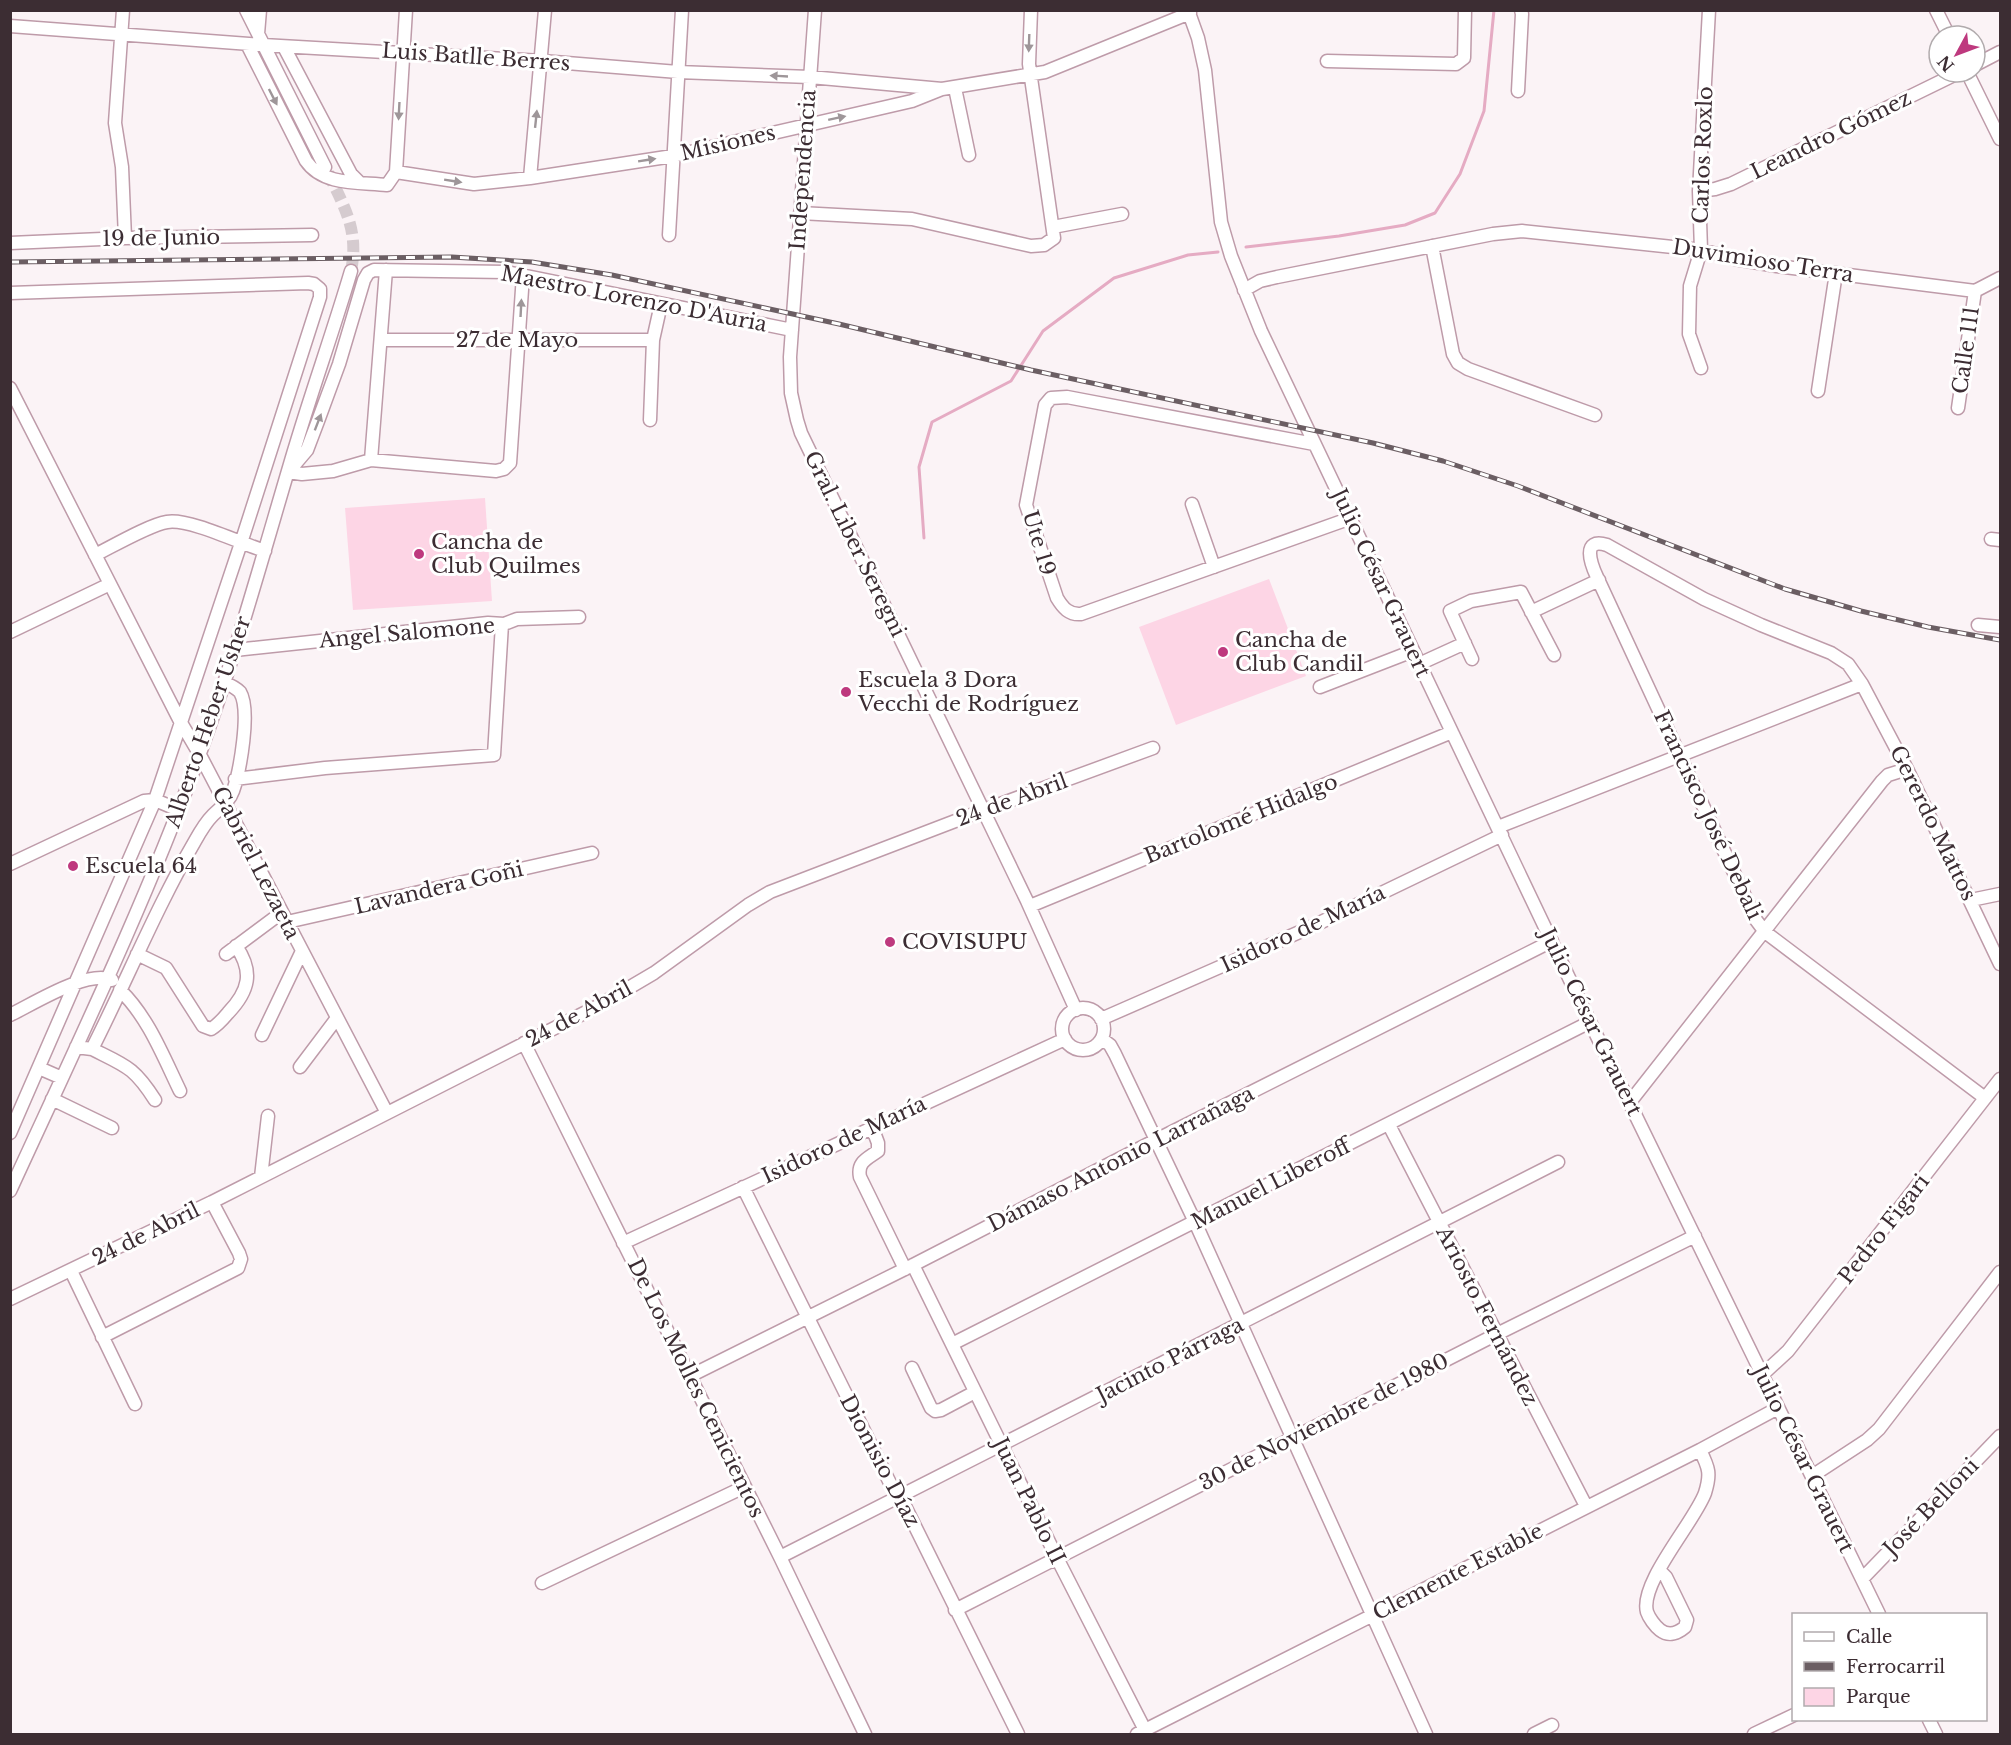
<svg xmlns="http://www.w3.org/2000/svg" width="2011" height="1745" viewBox="0 0 2011 1745" font-family="'Libre Baskerville',serif">
<style>
.green{fill:#fdd5e5}
.lines{fill:none;stroke-linecap:round;stroke-linejoin:round}
.stream{stroke:#e5abc3;stroke-width:3}
.minor-tunnel{stroke:#d5cbcf;stroke-width:12;stroke-dasharray:12 6;stroke-linecap:butt}
.minor-casing{stroke:#be9ba9;stroke-width:15}
.minor{stroke:#fff;stroke-width:12}
.rail-casing{stroke:#6b5e63;stroke-width:5}
.rail{stroke:#fff;stroke-width:3;stroke-dasharray:9;stroke-linecap:butt}
.oneway{fill:#9e9699}
.poi-dot{fill:#be397e;stroke:#fff;stroke-width:2}
.labels{text-anchor:middle;stroke-width:6;stroke-linejoin:round;paint-order:stroke}
.street-label{font-size:21px;fill:#3c2d33;stroke:#fff}
.poi-label{font-size:21px;fill:#3c2d33;stroke:#fff;text-anchor:start}
</style>
<rect width="100%" height="100%" fill="#fbf3f6"/>
<!-- green -->
<path class="green" d="M485 498 492 601 353 610 345 508Z
M1269 579 1306 676 1176 725 1139 627Z"/>
<g class="lines">
<!-- stream -->
<path class="stream" d="M1246 247 1339 236 1405 225 1435 213 1460 174 1484 111 1494 10
M924 538 919 467 932 422 1011 381 1043 331 1114 278 1188 255 1218 252"/>
<!-- minor-tunnel -->
<path class="minor-tunnel" d="M328 173C345 208 359 231 351 271"/>
<!-- minor casing -->
<g class="minor-casing">
<path id="minor" d="M123 10 115 123 122 167 125 238
M246 10 325 167
M815 10 790 357 791 393 797 420 801 433 1027 901 1076 1010
M1188 10 1198 38 1205 70 1221 222 1231 256 1261 331 1590 1022 1879 1614
M1936 10 1949 36
M10 26 263 45 542 61 678 72 810 77 942 89
M258 34 260 10
M247 44 306 161C323 186 360 182 387 185L396 172 406 10
M284 47 351 174 359 182
M1327 61 1456 64 1464 58 1465 10
M1975 65 2000 52
M1967 72 2000 139
M955 88 969 155
M1518 91 1522 14 1521 10
M396 172 474 184 530 178 673 156 912 101 942 89 1045 72 1190 13
M530 178 545 10
M1699 191 1715 189 1731 184 1960 72
M800 213 912 219 1031 246 1044 245 1054 238 1029 64 1031 10
M1053 227 1122 214
M669 235 682 10
M10 243 125 238 312 235
M1432 246 1453 354 1458 363 1468 369 1595 415
M1244 290 1260 281 1277 277 1493 234 1522 231 1701 250 1735 259 1777 266 1975 291 2000 278
M10 293 308 283 314 284 320 289V297L241 543 155 800 10 1133
M381 340H653
M1701 368 1689 334 1690 286 1701 250 1699 191 1709 10
M10 388 180 721 200 755 387 1113
M1818 391 1836 273
M1958 408 1975 291
M650 420 653 340 661 304
M1314 444 1067 397 1051 398 1045 405 1026 505 1057 598C1063 608 1069 615 1081 614L1351 518
M371 460 386 270
M290 470 307 450 318 421 339 364 364 280 368 273 374 270 506 272 792 330
M288 472 302 474 333 471 371 460 496 471 504 469 510 463 523 275
M1192 504 1214 567
M1991 539 2000 540
M95 555C113 546 149 525 167 522 189 518 242 544 265 551
M1531 612 1599 580
M1978 625 2000 627
M10 632 110 584
M235 650 488 623 504 624 517 619 579 617
M1472 659 1450 611 1471 601 1521 592 1554 655
M1419 664 1465 643
M1320 687 1413 651
M235 779 325 768 494 755 502 624
M1498 827 1862 684
M10 864 144 801 155 800 179 810
M1971 900 2000 894
M1030 906 1452 732
M287 922 592 853
M137 954 166 968 203 1026 211 1029C218 1025 223 1019 228 1013 249 991 254 972 236 946
M226 954 281 913
M120 990C148 1017 163 1056 180 1091
M1062 1029a21 21 0 1 1 42 0a21 21 0 1 1-42 0Z
M10 1015C33 1004 88 969 112 980
M1101 1019 1311 927 1502 835
M262 1035 302 951
M1102 1039 1110 1045 1115 1054 1195 1222 1426 1734
M524 1043 780 1557 865 1734
M76 1047 92 1049C127 980 156 908 195 841 200 832 206 822 213 815 221 807 229 802 233 791 240 771 251 710 240 692 236 688 230 685 225 683
M92 1049C126 1066 134 1067 155 1100
M300 1067 337 1018
M39 1068 62 1078
M1985 1098 1765 932 1756 920 1597 577C1591 564 1581 537 1607 545L1704 599 1761 625 1831 653 1848 664 1862 684 1907 769 2000 964
M52 1099 112 1128
M1630 1102 1882 781 1888 775 1907 769
M1389 1125 1586 1506
M872 1127 878 1143V1151C867 1159 857 1162 860 1177L905 1269
M261 1177 268 1116
M743 1187 891 1485 900 1496 1018 1734
M10 1191C76 1047 145 904 199 756 235 657 263 555 293 454 311 393 333 332 351 271
M623 1243 1065 1039
M913 1265 1057 1558 1147 1734
M71 1271 135 1404
M10 1299 212 1202 598 1006 654 973 748 905 770 892 984 810 1153 748
M102 1337 238 1268 241 1259 239 1253 212 1202
M952 1344 1590 1022
M912 1368 931 1408 935 1411 941 1410 975 1392
M1762 1375 1788 1351 2000 1079
M690 1376 913 1265 1156 1140 1552 941
M1812 1476 1867 1440 1879 1429 2000 1272
M780 1557 1558 1162
M1659 1570 1666 1577 1687 1620 1685 1627C1678 1633 1669 1637 1660 1630 1655 1626 1649 1618 1647 1612 1639 1583 1695 1521 1705 1493 1711 1474 1709 1468 1700 1450
M1862 1579 2000 1436
M542 1583 744 1487
M955 1610 1497 1334 1695 1236
M1929 1720 1936 1734
M1137 1734 1700 1450 1778 1408
M1534 1734 1552 1725
M1754 1734 1794 1715"/>
</g>
<!-- minor -->
<use href="#minor" class="minor"/>
<!-- rail casing -->
<g class="rail-casing">
<path id="rail" d="M10 262 452 257 532 262 612 275 839 324 1031 370 1373 443 1443 461 1518 486 1785 589 1861 611 1928 627 2000 640"/>
</g>
<!-- rail -->
<use href="#rail" class="rail"/>
</g>
<!-- one-way arrows -->
<defs><path id="oneway-solid" d="M-6-.8H1V-3.2L6.5 0L1 3.2V.8H-6Z" transform="scale(1.5)"/></defs>
<g class="oneway">
<use href="#oneway-solid" transform="translate(1029 43) rotate(92)"/>
<use href="#oneway-solid" transform="translate(779 76) rotate(-177)"/>
<use href="#oneway-solid" transform="translate(273 97) rotate(63)"/>
<use href="#oneway-solid" transform="translate(399 111) rotate(93)"/>
<use href="#oneway-solid" transform="translate(837 118) rotate(-12)"/>
<use href="#oneway-solid" transform="translate(536 119) rotate(-84)"/>
<use href="#oneway-solid" transform="translate(647 160) rotate(-9)"/>
<use href="#oneway-solid" transform="translate(453 181) rotate(9)"/>
<use href="#oneway-solid" transform="translate(521 308) rotate(-87)"/>
<use href="#oneway-solid" transform="translate(318 422) rotate(-69)"/>
</g>
<!-- markers -->
<g class="poi-dot">
<circle cx="419" cy="554" r="6"/>
<circle cx="1223" cy="652" r="6"/>
<circle cx="846" cy="692" r="6"/>
<circle cx="73" cy="866" r="6"/>
<circle cx="890" cy="942" r="6"/>
</g>
<g class="labels">
<!-- street labels -->
<g class="street-label">
<text transform="translate(476 57) rotate(4)" y="7">Luis Batlle Berres</text>
<text transform="translate(1831 135) rotate(-26)" y="7">Leandro Gómez</text>
<text transform="translate(728 143) rotate(-13)" y="7">Misiones</text>
<text transform="translate(1703 155) rotate(-88)" y="7">Carlos Roxlo</text>
<text transform="translate(803 170) rotate(-86)" y="7">Independencia</text>
<text transform="translate(161 238) rotate(-1)" y="7">19 de Junio</text>
<text transform="translate(1763 261) rotate(9)" y="7">Duvimioso Terra</text>
<text transform="translate(634 299) rotate(11)" y="7">Maestro Lorenzo D'Auria</text>
<text x="517" y="347">27 de Mayo</text>
<text transform="translate(1966 350) rotate(-82)" y="7">Calle 111</text>
<text transform="translate(1039 543) rotate(73)" y="7">Ute 19</text>
<text transform="translate(855 544) rotate(64)" y="7">Gral. Liber Seregni</text>
<text transform="translate(1381 583) rotate(65)" y="7">Julio César Grauert</text>
<text transform="translate(407 633) rotate(-5)" y="7">Angel Salomone</text>
<text transform="translate(208 722) rotate(-71)" y="7">Alberto Heber Usher</text>
<text transform="translate(1012 800) rotate(-20)" y="7">24 de Abril</text>
<text transform="translate(1708 815) rotate(65)" y="7">Francisco José Debali</text>
<text transform="translate(1241 819) rotate(-22)" y="7">Bartolomé Hidalgo</text>
<text transform="translate(1933 823) rotate(64)" y="7">Gererdo Mattos</text>
<text transform="translate(256 863) rotate(63)" y="7">Gabriel Lezaeta</text>
<text transform="translate(439 888) rotate(-13)" y="7">Lavandera Goñi</text>
<text transform="translate(1303 929) rotate(-25)" y="7">Isidoro de María</text>
<text transform="translate(579 1014) rotate(-28)" y="7">24 de Abril</text>
<text transform="translate(1591 1022) rotate(64)" y="7">Julio César Grauert</text>
<text transform="translate(844 1140) rotate(-25)" y="7">Isidoro de María</text>
<text transform="translate(1121 1159) rotate(-27)" y="7">Dámaso Antonio Larrañaga</text>
<text transform="translate(1271 1184) rotate(-27)" y="7">Manuel Liberoff</text>
<text transform="translate(1884 1229) rotate(-52)" y="7">Pedro Figari</text>
<text transform="translate(146 1234) rotate(-26)" y="7">24 de Abril</text>
<text transform="translate(1487 1316) rotate(63)" y="7">Ariosto Fernández</text>
<text transform="translate(1170 1360) rotate(-27)" y="7">Jacinto Párraga</text>
<text transform="translate(696 1388) rotate(64)" y="7">De Los Molles Cenicientos</text>
<text transform="translate(1324 1422) rotate(-27)" y="7">30 de Noviembre de 1980</text>
<text transform="translate(1803 1459) rotate(64)" y="7">Julio César Grauert</text>
<text transform="translate(880 1461) rotate(62)" y="7">Dionisio Díaz</text>
<text transform="translate(1029 1501) rotate(64)" y="7">Juan Pablo II</text>
<text transform="translate(1931 1507) rotate(-46)" y="7">José Belloni</text>
<text transform="translate(1458 1572) rotate(-27)" y="7">Clemente Estable</text>
</g>
<!-- poi labels -->
<g class="poi-label">
<text x="431" y="549">Cancha de<tspan x="431" dy="24">Club Quilmes</tspan></text>
<text x="1235" y="647">Cancha de<tspan x="1235" dy="24">Club Candil</tspan></text>
<text x="858" y="687">Escuela 3 Dora<tspan x="858" dy="24">Vecchi de Rodríguez</tspan></text>
<text x="85" y="873">Escuela 64</text>
<text x="902" y="949">COVISUPU</text>
</g>
</g>
<!-- border -->
<rect width="2011" height="1745" fill="none" stroke="#3c2d33" stroke-width="24"/>
<!-- legend -->
<rect x="1792" y="1613" width="195" height="108" fill="#ffffff" stroke="#b1abad" stroke-width="1.5"/>
<rect x="1804" y="1632" width="30" height="9" fill="#ffffff" stroke="#b1abad" stroke-width="1.5"/>
<text x="1846" y="1643" font-size="18" fill="#3c2d33">Calle</text>
<rect x="1804" y="1662" width="30" height="9" fill="#6b5e63" stroke="#b1abad" stroke-width="1.5"/>
<text x="1846" y="1673" font-size="18" fill="#3c2d33">Ferrocarril</text>
<rect x="1804" y="1688" width="30" height="18" fill="#fdd5e5" stroke="#b1abad" stroke-width="1.5"/>
<text x="1846" y="1703" font-size="18" fill="#3c2d33">Parque</text>
<!-- north arrow -->
<g transform="translate(1957 54) rotate(229)"><circle r="28" fill="#ffffff" stroke="#b1abad" stroke-width="1.5"/>
<path d="M0-4.5L10 22L0 15L-10 22Z" fill="#be397e"/>
<text y="-9" font-size="16" font-weight="bold" text-anchor="middle" fill="#3c2d33">N</text>
</g>
</svg>
